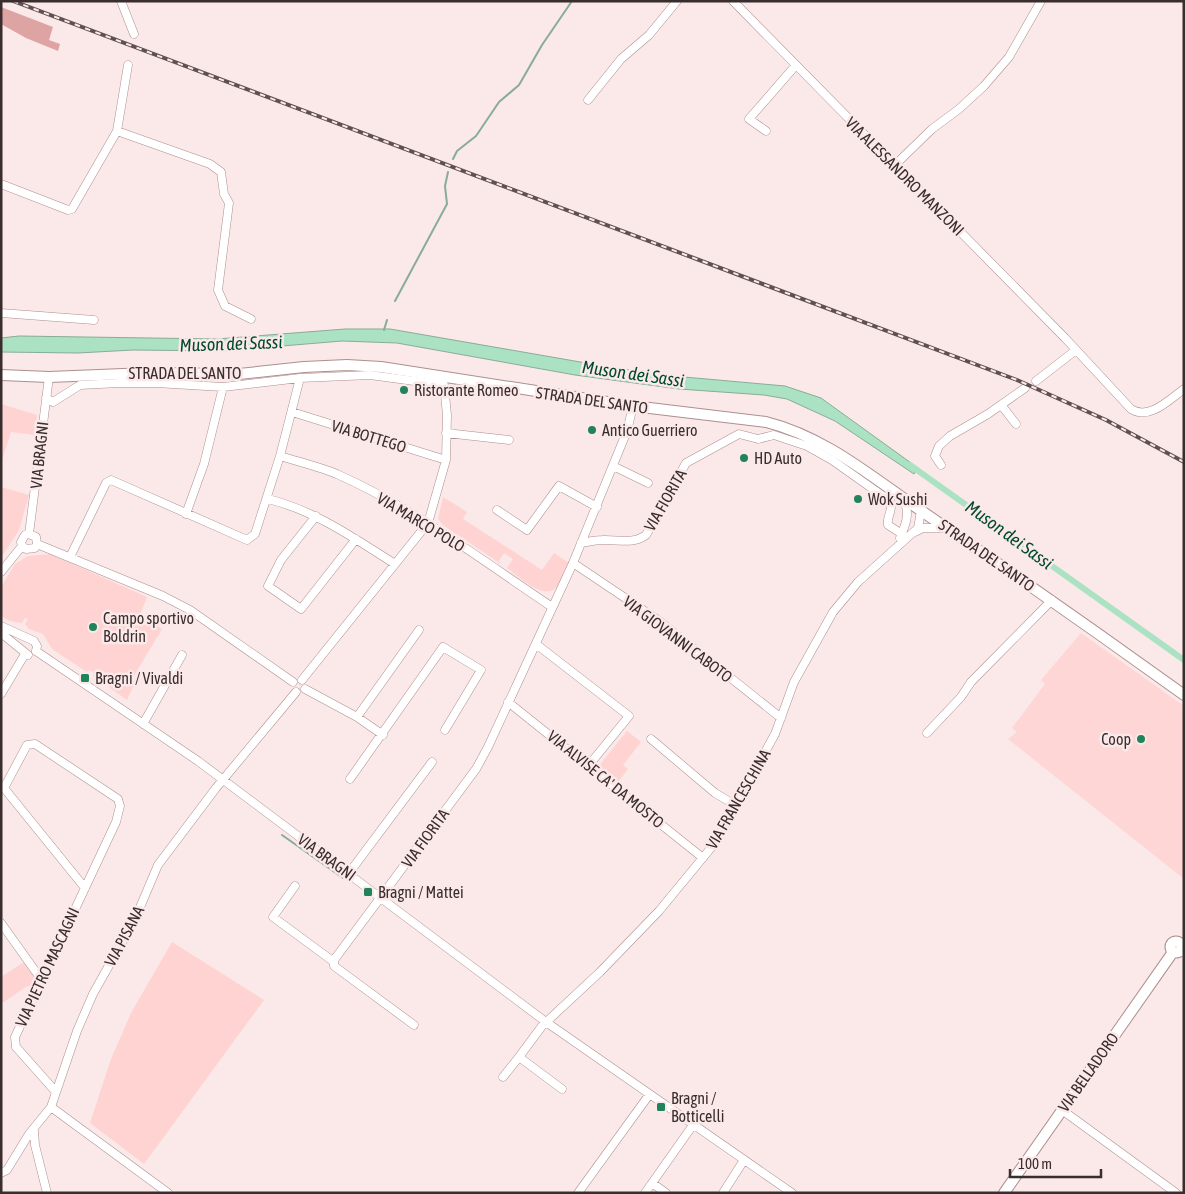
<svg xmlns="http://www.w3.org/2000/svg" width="1185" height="1194" viewBox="0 0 1185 1194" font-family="'Asap Condensed',sans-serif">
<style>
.built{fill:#fed6d5}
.green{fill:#fed3d2}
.forest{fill:#dea3a3}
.water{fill:#abe2c4;stroke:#89ac97}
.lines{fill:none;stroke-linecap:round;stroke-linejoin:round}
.stream{stroke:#89ac97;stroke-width:2}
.canal{stroke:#abe2c4;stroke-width:6}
.minor-casing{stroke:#ad8f8f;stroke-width:9}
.major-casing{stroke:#ad8f8f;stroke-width:12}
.minor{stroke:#fff;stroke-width:8}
.major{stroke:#fff;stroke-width:10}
.rail-casing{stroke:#5f5151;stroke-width:4}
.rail{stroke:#fbe8e8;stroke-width:2;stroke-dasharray:5.5;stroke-linecap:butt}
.poi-dot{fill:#22825a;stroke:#fbe8e8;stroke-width:2}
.labels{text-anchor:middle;stroke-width:5;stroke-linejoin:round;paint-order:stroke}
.street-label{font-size:16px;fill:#392d2d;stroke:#fbe8e8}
.poi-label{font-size:16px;fill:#392d2d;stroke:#fbe8e8;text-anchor:start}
.water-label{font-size:18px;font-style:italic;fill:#004a2f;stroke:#fbe8e8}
</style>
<rect width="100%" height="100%" fill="#fbe8e8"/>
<!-- built -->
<path class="built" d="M1081 633 1184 706V879L1008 739 1017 732 1012 728 1045 684 1041 680Z"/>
<!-- green -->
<path class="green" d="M1 404 37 415 35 435 11 432 1 463Z
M1 487 29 495 19 530 1 558Z
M443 497 467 512 463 519 542 570 554 553 569 563C566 570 562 582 556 588 542 600 519 576 507 568L513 559 504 553 499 561 501 564 443 525 438 519Z
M50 554 147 597 140 615 162 629 132 679 136 680 127 700 93 676 94 673 89 670 87 672 52 649 43 634 29 629 25 624 28 619 25 618 22 623 10 621 1 616V587L15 564 28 556Z
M627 731 641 742 623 765 628 769 618 782 599 766Z
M172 942 264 1000 144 1164 90 1123 111 1059 131 1013Z
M24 962 35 978 31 987 27 986 1 1004V977Z"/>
<!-- forest -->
<path class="forest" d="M1 7 53 27 49 40 60 44 58 51 26 38 1 24Z"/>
<!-- water -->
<path class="water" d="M345 329H390L615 368 684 377 785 386 821 398 918 468 914 474 835 421 787 399 764 395 679 389 575 375 397 343 342 341 222 351 133 350 78 353 1 352V338L19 336 217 339Z"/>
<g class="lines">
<!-- stream -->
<path class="stream" d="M453 159 457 151 476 136 499 102 519 85 542 45 572 1
M395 301 447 204 445 186 448 172
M384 330 387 320
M282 835 343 878"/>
<!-- canal -->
<path class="canal" d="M910 465 1184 660"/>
<!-- minor casing -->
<g class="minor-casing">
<path id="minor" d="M121 1 134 34
M733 1 1065 338 1131 409C1149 421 1170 399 1184 389
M588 100 621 59 649 35 677 1
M117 131 210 164 221 172 224 194 229 203 218 290 225 306 251 319
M766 131 749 119 796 65
M895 165 932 129 959 109 984 86 1009 57 1041 1
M1 184 68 210 72 209 117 131 128 65
M1 313 94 320
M1036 381 1076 350
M46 398 53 402 80 385 119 383H156L223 387 300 378 370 375 444 385 447 415 446 460 428 523 302 680
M1002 406 1016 424
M292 412 446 460
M446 433 509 440
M280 456C299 462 321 467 339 475 415 509 483 561 552 607
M941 465 935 456 939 446 950 436 988 414 1025 388
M613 466 648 483
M268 499C316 511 354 538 395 564
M497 510 527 530 559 486 597 507
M186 514 204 464 223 387
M316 516 281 560 268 586 301 609 356 539
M915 532 923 528H946
M29 534 49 377
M900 538C906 524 910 514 904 500
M581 543C588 542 595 540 602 540 618 539 632 545 646 535L686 463 739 434 758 439 774 435 807 446 832 460 890 501C894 511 886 516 888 525L902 534
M37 544 163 596 190 610 293 682
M70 557 106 483 111 480 247 540 255 534 280 456 300 378
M573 563 658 620 781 718
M1 572 22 546 21 542 25 535 29 534 36 537 37 544 35 548 26 549 22 546
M1 626 34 641 37 646 36 651
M1 633 28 655
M536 644 629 716 589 765
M36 651 198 761 546 1022 792 1193
M305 689 357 717 383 735
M1 694 25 654
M508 702 703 858
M357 717 419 630
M143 724 182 655
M927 733 961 697 971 682 1052 600
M651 739 715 793 737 806
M350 779 443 647 481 670 445 730
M349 873 432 762
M295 886 273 917 334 962
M1 923 41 979
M1181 951 1184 953
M414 1025 334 966V960L476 769 488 747 573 563 627 431 633 406
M503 1077 519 1057
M562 1089 519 1057 542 1026 600 972 659 911 715 843 775 734 794 682 833 612 858 582 918 528 921 511
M56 1092 16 1047 15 1037 116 822 120 806 118 799 35 744 27 745 4 788 85 888
M51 1107 168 1193
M1062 1110 1176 1193
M34 1131 35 1145 47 1193
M1 1173 7 1170 29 1134 51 1107 77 1031 93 994 135 919 158 865 216 788 296 692
M652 1183 666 1193
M578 1193 649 1095
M645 1193 693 1125
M723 1193 744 1160"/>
</g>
<!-- major casing -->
<g class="major-casing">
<path id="major" d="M1 375 49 377 148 373 239 374 304 367 347 365 381 367 633 406 766 422C826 437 873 478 923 512 1011 572 1098 633 1184 695
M1170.5 947a5.5 5.5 0 1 1 11 0a5.5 5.5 0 1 1-11 0Z
M1004 1193 1173 952"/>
</g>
<!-- minor -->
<use href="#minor" class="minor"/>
<!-- major -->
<use href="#major" class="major"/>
<!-- rail casing -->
<g class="rail-casing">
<path id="rail" d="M13 1 1017 380 1106 420 1184 462"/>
</g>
<!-- rail -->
<use href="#rail" class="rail"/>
</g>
<!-- markers -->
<g class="poi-dot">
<circle cx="404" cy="390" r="5"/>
<circle cx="592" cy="430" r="5"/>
<circle cx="744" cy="458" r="5"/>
<circle cx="858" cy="499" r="5"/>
<circle cx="93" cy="627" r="5"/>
<rect x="80" y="673" width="10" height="10" rx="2.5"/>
<circle cx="1141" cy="739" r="5"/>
<rect x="363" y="887" width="10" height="10" rx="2.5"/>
<rect x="656" y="1102" width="10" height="10" rx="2.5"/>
</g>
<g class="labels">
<!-- street labels -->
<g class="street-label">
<text transform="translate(905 176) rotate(45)" y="6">VIA ALESSANDRO MANZONI</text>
<text x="185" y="379">STRADA DEL SANTO</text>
<text transform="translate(592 400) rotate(8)" y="6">STRADA DEL SANTO</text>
<text transform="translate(369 436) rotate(17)" y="6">VIA BOTTEGO</text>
<text transform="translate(39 455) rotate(-84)" y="6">VIA BRAGNI</text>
<text transform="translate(665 500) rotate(-60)" y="6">VIA FIORITA</text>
<text transform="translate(421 522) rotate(31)" y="6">VIA MARCO POLO</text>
<text transform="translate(987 555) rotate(35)" y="6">STRADA DEL SANTO</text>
<text transform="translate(678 639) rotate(37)" y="6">VIA GIOVANNI CABOTO</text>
<text transform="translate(606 779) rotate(39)" y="6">VIA ALVISE CA' DA MOSTO</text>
<text transform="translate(738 799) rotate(-60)" y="6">VIA FRANCESCHINA</text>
<text transform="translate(425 838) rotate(-54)" y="6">VIA FIORITA</text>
<text transform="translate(327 857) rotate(36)" y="6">VIA BRAGNI</text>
<text transform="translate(124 936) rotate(-62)" y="6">VIA PISANA</text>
<text transform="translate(47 967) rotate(-65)" y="6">VIA PIETRO MASCAGNI</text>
<text transform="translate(1088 1072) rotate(-55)" y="6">VIA BELLADORO</text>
</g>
<!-- poi labels -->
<g class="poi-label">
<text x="414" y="396">Ristorante Romeo</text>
<text x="602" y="436">Antico Guerriero</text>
<text x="754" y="464">HD Auto</text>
<text x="868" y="505">Wok Sushi</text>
<text x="103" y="624">Campo sportivo<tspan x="103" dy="18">Boldrin</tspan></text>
<text x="95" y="684">Bragni / Vivaldi</text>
<text x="1131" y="745" text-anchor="end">Coop</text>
<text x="378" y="898">Bragni / Mattei</text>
<text x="671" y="1104">Bragni /<tspan x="671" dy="18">Botticelli</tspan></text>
</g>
<!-- water labels -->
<g class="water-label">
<text transform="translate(231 344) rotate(-2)" y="6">Muson dei Sassi</text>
<text transform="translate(633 374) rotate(8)" y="6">Muson dei Sassi</text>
<text transform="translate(1009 535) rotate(36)" y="6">Muson dei Sassi</text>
</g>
</g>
<!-- border -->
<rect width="1185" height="1194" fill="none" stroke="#392d2d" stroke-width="5"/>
<!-- scale -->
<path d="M1010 1169v8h91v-8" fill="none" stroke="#392d2d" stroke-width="2.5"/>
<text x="1018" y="1169" font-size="15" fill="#392d2d" stroke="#fbe8e8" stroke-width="4" paint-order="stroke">100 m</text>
</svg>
